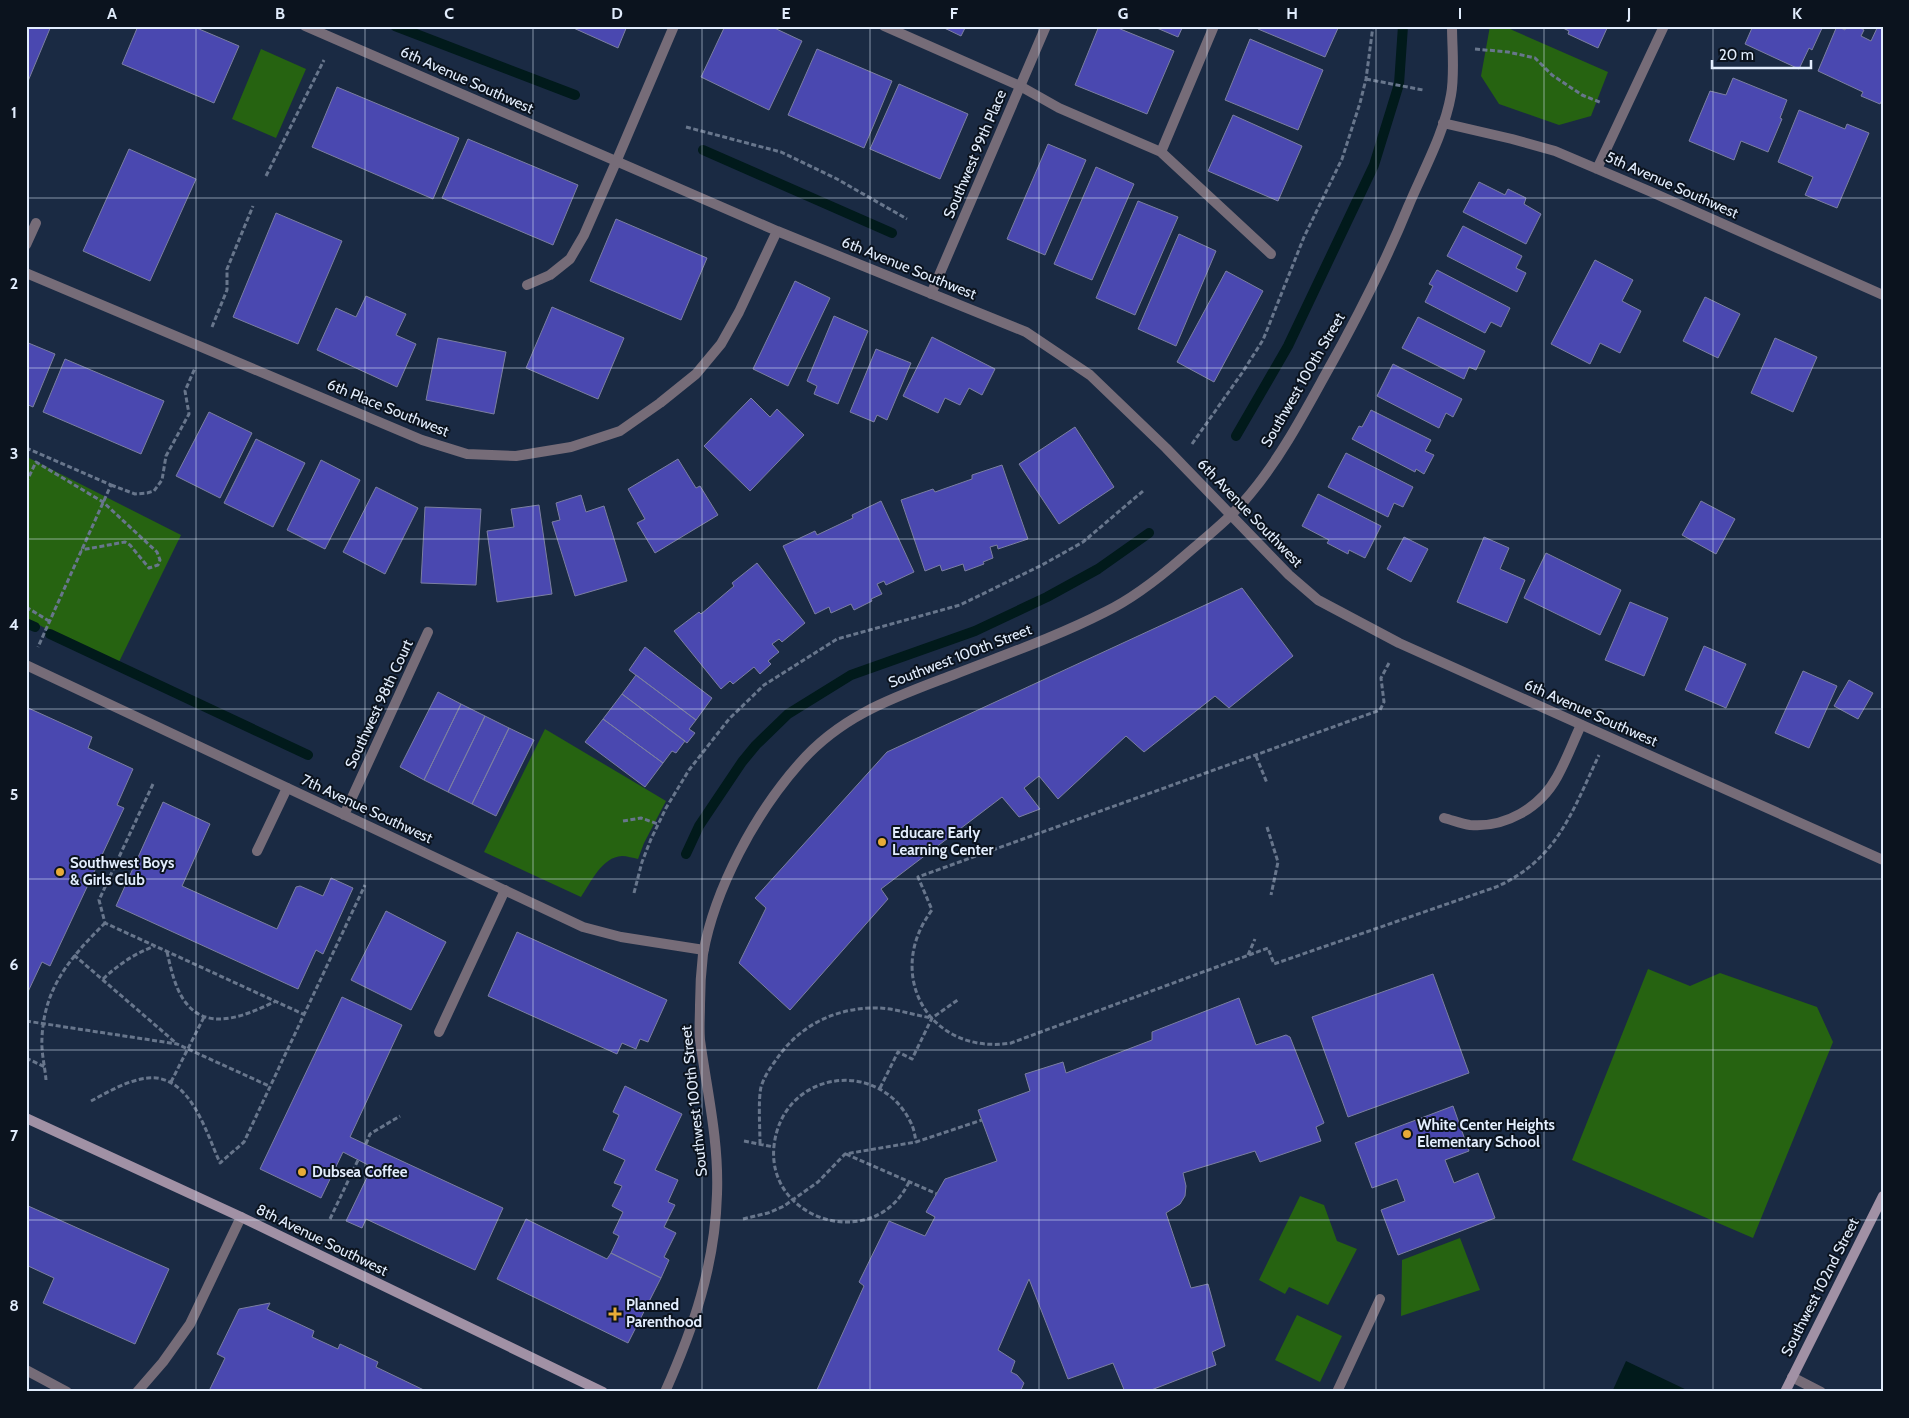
<svg xmlns="http://www.w3.org/2000/svg" width="1909" height="1418" viewBox="0 0 1909 1418" font-family="Cabin,sans-serif">
<style>
.green{fill:#266311}
.water{fill:#011a1b}
.lines{fill:none;stroke-linecap:round;stroke-linejoin:round}
.stream{stroke:#011a1b;stroke-width:10}
.building{fill:#4a48b0;stroke:#7b7fa1}
.path{stroke:#68768c;stroke-width:3;stroke-dasharray:5 2.5;stroke-linecap:butt}
.lane{stroke:#766c78;stroke-width:10}
.street{stroke:#766c78;stroke-width:10}
.secondary{stroke:#a191a5;stroke-width:10}
.grid{fill:none;stroke:#e2edfd;stroke-width:1;stroke-opacity:0.55}
.poi-dot{fill:#e8ab37;stroke:#0b131e;stroke-width:2}
.labels{text-anchor:middle;stroke-width:4;stroke-linejoin:round;paint-order:stroke}
.street-label{font-size:15px;fill:#e2edfd;stroke:#0b131e}
.poi-label{font-size:15px;font-weight:bold;fill:#e2edfd;stroke:#0b131e;text-anchor:start}
.neatline{fill:none;stroke:#e2edfd;stroke-width:2}
.grid-label{font-size:16px;text-anchor:middle;font-weight:bold;fill:#e2edfd}
</style>
<rect width="100%" height="100%" fill="#1a2a43"/>
<!-- green -->
<path class="green" d="M1490 26H1503L1608 72 1591 116 1559 125 1499 104 1481 76Z
M261 49 306 69 276 138 232 119Z
M29 458 181 535 117 666 26 618V465Z
M545 729 666 801 644 843 638 859C633 858 627 856 622 856 602 857 591 882 581 897L484 852Z
M1648 969 1690 986 1720 973 1817 1007 1833 1042 1753 1238 1572 1160Z
M1300 1196 1324 1205 1337 1241 1357 1249 1328 1305 1289 1287 1285 1294 1259 1280Z
M1460 1238 1480 1290 1401 1316 1402 1260Z
M1297 1315 1342 1336 1320 1382 1275 1360Z"/>
<!-- water -->
<path class="water" d="M1626 1361 1691 1392H1612Z"/>
<g class="lines">
<!-- stream -->
<path class="stream" d="M395 26 575 95
M703 150 892 233
M1236 436 1288 346 1374 165 1399 84 1403 26
M26 623 35 627
M50 634 308 755
M686 854 699 826 742 762 756 745 788 714 851 675 975 631 1047 597 1098 569 1149 533"/>
</g>
<!-- building -->
<path class="building" d="M26 26H51L26 86Z
M138 26H192L239 46 214 103 122 64Z
M569 26H627L618 48Z
M725 26H770L802 41 769 110 701 77Z
M940 26H966L961 36Z
M1099 26H1113L1174 51 1147 114 1075 85Z
M1152 26H1183L1178 37Z
M1259 26H1339L1325 57 1258 29Z
M1559 26H1608L1598 48 1568 34 1569 31Z
M1748 26H1823L1812 50 1809 48 1799 69 1745 44 1752 28Z
M1837 26 1845 30 1846 26H1856L1864 30 1861 36 1871 41 1878 26 1883 27V98L1880 104 1861 96 1863 92 1818 71Z
M1250 39 1323 70 1298 130 1225 100Z
M817 49 892 81 864 148 788 115Z
M1733 78 1787 100 1780 118 1782 119 1768 152 1741 141 1734 160 1689 141 1710 91 1726 95Z
M899 84 968 114 940 179 870 149Z
M337 87 459 138 433 199 312 147Z
M1799 110 1845 129 1847 124 1869 133 1837 208 1805 195 1813 177 1778 162Z
M1233 115 1302 146 1278 201 1208 171Z
M468 139 578 185 553 245 442 198Z
M1048 144 1086 160 1045 255 1007 239Z
M129 149 196 179 150 281 83 251Z
M1096 167 1134 184 1092 280 1054 264Z
M1479 182 1505 195 1508 189 1526 198 1524 204 1541 214 1526 244 1463 212Z
M1138 201 1178 217 1135 315 1096 298Z
M276 213 342 241 298 344 233 317Z
M616 219 707 258 681 320 590 281Z
M1463 226 1522 256 1516 268 1526 273 1517 292 1447 256Z
M1179 234 1216 251 1176 346 1138 329Z
M1595 260 1633 280 1622 301 1641 311 1620 353 1600 343 1590 364 1551 344Z
M1437 270 1510 308 1501 327 1491 322 1485 333 1425 302 1433 286 1429 284Z
M1226 271 1263 291 1214 382 1177 362Z
M795 281 830 298 788 386 753 369Z
M366 296 406 314 396 335 416 344 397 387 317 350 336 308 356 317Z
M1705 297 1740 314 1718 358 1683 341Z
M552 307 624 338 598 399 526 368Z
M834 316 868 331 838 404 814 394 817 386 807 381Z
M1418 317 1485 351 1476 370 1469 367 1464 379 1402 348Z
M932 337 995 369 982 395 969 388 960 405 945 398 938 413 903 396Z
M438 338 506 352 494 414 426 400Z
M1775 338 1817 357 1793 412 1751 393Z
M26 342 55 354 33 407 26 404Z
M876 349 911 363 887 420 877 415 874 422 850 412Z
M65 359 164 401 141 454 43 412Z
M1393 364 1462 399 1453 417 1446 413 1439 428 1377 396Z
M751 398 770 417 777 409 804 435 750 491 704 446Z
M1371 410 1431 440 1425 451 1434 455 1424 474 1416 469 1415 472 1352 439 1359 426 1362 427Z
M209 412 252 433 220 498 176 476Z
M1075 427 1114 487 1059 524 1019 464Z
M256 439 305 463 273 527 224 503Z
M1346 453 1413 487 1403 507 1394 503 1388 517 1328 487Z
M678 459 696 488 700 486 718 515 655 553 637 523 645 519 628 489Z
M321 460 360 480 325 549 287 530Z
M1002 465 1028 539 998 549 997 545 990 547 993 558 983 562 984 564 965 571 963 564 942 571 940 565 925 571 901 500 933 489 935 492 972 479V475Z
M376 487 418 508 385 574 343 552Z
M1318 494 1381 526 1365 558 1349 550 1348 554 1327 543 1329 540 1302 526Z
M581 495 586 512 604 506 627 581 575 596 552 522 560 520 556 503Z
M881 501 914 572 886 585 884 581 877 584 882 594 871 599 872 601 854 610 851 604 831 613 829 607 815 614 783 546 815 531 817 535 853 518 852 515Z
M1701 501 1735 519 1716 554 1682 535Z
M539 505 552 594 497 602 487 531 514 527 511 509Z
M425 507 481 509 476 585 421 583Z
M1404 537 1428 549 1411 582 1387 569Z
M1484 537 1509 548 1500 569 1525 580 1507 623 1457 602Z
M1546 553 1621 590 1600 635 1524 598Z
M757 563 805 623 782 642 779 639 772 644 779 652 768 661 771 664 760 674 754 667 733 684 730 681 721 689 674 631 699 612 701 614 734 586 732 583Z
M1242 588 1293 656 1229 708 1215 696 1144 752 1126 736 1058 799 1039 776 1024 788 1040 809 1019 817 1002 797 881 889 888 899 790 1010 739 963 766 908 755 898 887 752Z
M1630 602 1668 618 1644 676 1605 660Z
M1704 646 1746 664 1726 708 1685 690Z
M645 647 712 698 696 720 629 670Z
M1803 671 1837 686 1809 748 1775 733Z
M636 675 696 720 689 729 695 733 687 743 622 694Z
M1849 680 1873 693 1858 719 1834 706Z
M438 692 461 704 424 780 400 767Z
M622 694 685 741 676 753 672 751 663 763 603 719Z
M461 704 485 716 448 792 424 780Z
M26 707 92 737 88 748 133 769 117 805 124 808 50 966 42 962 26 996Z
M485 716 509 728 472 804 448 792Z
M603 719 663 763 645 787 585 742Z
M509 728 534 740 496 816 472 804Z
M163 802 210 824 182 886 277 929 296 887 300 886 323 896 331 878 353 888 323 954 316 950 298 989 116 906Z
M386 911 446 942 411 1010 351 980Z
M517 932 667 1000 648 1042 640 1039 636 1049 622 1043 617 1054 488 996Z
M1433 974 1469 1073 1348 1117 1312 1017Z
M342 997 402 1025 350 1137 503 1208 475 1270 366 1219 362 1228 346 1221 372 1167 343 1152 321 1198 260 1169Z
M1239 998 1256 1045 1286 1035 1290 1037 1324 1123 1316 1127 1321 1141 1260 1162 1255 1151 1183 1173 1186 1186 1185 1196 1180 1204 1166 1213 1191 1288 1208 1284 1225 1346 1212 1352 1216 1365 1146 1392H1125L1113 1363 1068 1379 1029 1279 998 1350 1015 1361 1011 1372 1017 1375 1024 1383 1020 1392H816L864 1286 859 1282 889 1221 925 1236 935 1217 926 1212 945 1179 997 1161 978 1110 1030 1091 1025 1074 1063 1062 1066 1073 1152 1040V1032Z
M625 1086 682 1114 655 1170 678 1180 668 1202 675 1205 664 1227 676 1233 664 1257 669 1260 661 1278 611 1253 619 1236 613 1233 623 1212 612 1206 622 1186 614 1183 625 1160 603 1150 619 1115 613 1112Z
M1453 1106 1469 1151 1445 1160 1454 1183 1478 1173 1495 1218 1398 1255 1381 1210 1405 1201 1397 1179 1372 1188 1355 1143Z
M26 1205 169 1269 135 1344 43 1303 54 1278 26 1265Z
M526 1219 607 1259 611 1253 661 1278 628 1343 497 1279Z
M270 1303 267 1309 314 1331 312 1337 338 1349 340 1344 378 1362 376 1367 428 1392 209 1391 225 1358 217 1354 239 1309Z"/>
<g class="lines">
<!-- path -->
<path class="path" d="M1475 49 1508 52 1535 58 1552 75 1582 95 1602 103
M1366 79 1423 90
M686 127 781 152 837 179 907 219
M266 176 324 60
M212 327 227 290V269L253 206
M1192 444 1242 373 1263 340 1304 237 1342 159 1360 103 1366 79 1373 26
M26 448 111 485 38 647
M26 483 36 462 103 502 157 552 160 560 158 565 149 568 130 545 125 542 81 550
M111 485 135 494 147 493 154 491 162 480 166 456 189 414 185 391 195 368
M26 607 49 621
M1389 663 1381 678 1384 702 1380 710 918 877 932 910C883 975 930 1056 1011 1043L1268 948 1274 964 1496 887C1557 860 1572 812 1599 755
M1256 756 1267 783
M153 784 99 900 105 923 303 1014
M623 821 641 818 658 824
M1267 827 1278 862 1271 895
M634 893 642 862 651 839 666 808 689 770 729 719 764 685 837 639 960 605 1042 565 1083 542 1143 491
M167 952C171 969 175 989 186 1003 209 1033 249 1014 276 1001
M74 955 176 1043
M1248 955 1255 939
M103 979C118 965 135 953 155 946
M26 1021 177 1044 269 1086
M26 1058 45 1067
M46 1080C45 1067 41 1052 42 1038 44 987 71 957 105 923
M171 1082 204 1017
M880 1088 898 1052 912 1059 932 1018 959 999
M91 1101C108 1092 128 1080 148 1078 190 1074 206 1132 220 1163L244 1142 365 885
M744 1141 774 1147
M366 1144 370 1134 400 1116
M760 1144C760 1129 758 1100 761 1087 764 1077 770 1068 776 1060 798 1027 832 1009 872 1008 892 1007 912 1015 932 1018
M846 1154 937 1194
M909 1182C875 1254 766 1221 774 1146 782 1071 879 1056 911 1123 914 1129 915 1136 916 1142
M330 1219 358 1160
M743 1219 768 1213 784 1206 818 1182 845 1154 916 1142 982 1120"/>
<!-- lane -->
<path class="lane" d="M884 26 1020 86 1059 108 1161 152 1271 254
M1161 152 1214 26
M26 245 36 223
M527 285 550 275 570 259 584 235 616 162
M1444 818C1452 820 1462 824 1470 825 1505 828 1540 808 1557 777 1566 761 1573 742 1581 725
M257 851 287 788
M439 1032 505 890
M1337 1392 1380 1299"/>
<!-- street -->
<path class="street" d="M305 26 777 231 1026 332 1090 375 1166 448 1289 575 1318 600 1399 643 1883 860
M1443 123 1512 139 1555 151 1649 191 1883 295
M616 162 674 26
M1597 169 1664 26
M26 273 422 440 467 454 516 456 571 447 620 431 660 403 696 374 721 344 739 312 777 231
M931 294 1046 26
M26 665 583 927 621 937 704 950
M344 815 428 632
M26 1370 67 1392
M1792 1377 1821 1392
M137 1392 163 1362 190 1324 241 1217
M665 1392C694 1327 715 1265 717 1194 719 1141 707 1091 700 1040 699 1028 700 1017 700 1005 700 988 701 971 703 954 715 888 755 814 799 764 841 715 895 697 953 675 1004 655 1056 637 1105 612 1132 599 1159 578 1182 558 1206 537 1231 518 1251 493 1280 458 1302 417 1324 377 1355 322 1384 266 1408 207 1423 171 1444 134 1451 95 1455 73 1452 48 1452 26"/>
<!-- secondary -->
<path class="secondary" d="M26 1118 241 1217 603 1392
M1785 1392 1883 1196"/>
</g>
<!-- grid -->
<path class="grid" d="M196 26V1392M365 26V1392M533 26V1392M702 26V1392M870 26V1392M1039 26V1392M1207 26V1392M1376 26V1392M1544 26V1392M1713 26V1392M26 198H1883M26 368H1883M26 539H1883M26 709H1883M26 879H1883M26 1050H1883M26 1220H1883"/>
<!-- markers -->
<g class="poi-dot">
<circle cx="882" cy="842" r="5"/>
<circle cx="60" cy="872" r="5"/>
<circle cx="1407" cy="1134" r="5"/>
<circle cx="302" cy="1172" r="5"/>
<path d="M612.5 1306.5h5v5h5v5h-5v5h-5v-5h-5v-5h5z"/>
</g>
<g class="labels">
<!-- street labels -->
<g class="street-label">
<text transform="translate(467 80) rotate(24)" y="5">6th Avenue Southwest</text>
<text transform="translate(975 154) rotate(-67)" y="5">Southwest 99th Place</text>
<text transform="translate(1672 185) rotate(24)" y="5">5th Avenue Southwest</text>
<text transform="translate(909 268) rotate(22)" y="5">6th Avenue Southwest</text>
<text transform="translate(1303 380) rotate(-60)" y="5">Southwest 100th Street</text>
<text transform="translate(388 408) rotate(22)" y="5">6th Place Southwest</text>
<text transform="translate(1250 513) rotate(46)" y="5">6th Avenue Southwest</text>
<text transform="translate(960 656) rotate(-21)" y="5">Southwest 100th Street</text>
<text transform="translate(379 704) rotate(-65)" y="5">Southwest 98th Court</text>
<text transform="translate(1591 713) rotate(24)" y="5">6th Avenue Southwest</text>
<text transform="translate(367 809) rotate(25)" y="5">7th Avenue Southwest</text>
<text transform="translate(694 1101) rotate(-96)" y="5">Southwest 100th Street</text>
<text transform="translate(322 1240) rotate(26)" y="5">8th Avenue Southwest</text>
<text transform="translate(1820 1287) rotate(-63)" y="5">Southwest 102nd Street</text>
</g>
<!-- poi labels -->
<g class="poi-label">
<text x="892" y="838">Educare Early<tspan x="892" dy="17">Learning Center</tspan></text>
<text x="70" y="868">Southwest Boys<tspan x="70" dy="17">&amp; Girls Club</tspan></text>
<text x="1417" y="1130">White Center Heights<tspan x="1417" dy="17">Elementary School</tspan></text>
<text x="312" y="1177">Dubsea Coffee</text>
<text x="626" y="1310">Planned<tspan x="626" dy="17">Parenthood</tspan></text>
</g>
</g>
<!-- border -->
<rect width="1909" height="1418" fill="none" stroke="#0b131e" stroke-width="55"/>
<!-- scale -->
<path d="M1712 60v8h99v-8" fill="none" stroke="#e2edfd" stroke-width="2.5"/>
<text x="1719" y="60" font-size="15" fill="#e2edfd" stroke="#0b131e" stroke-width="4" paint-order="stroke">20 m</text>
<rect x="28" y="28" width="1854" height="1362" class="neatline"/>
<g class="grid-label">
<text x="112" y="19">A</text>
<text x="280" y="19">B</text>
<text x="449" y="19">C</text>
<text x="617" y="19">D</text>
<text x="786" y="19">E</text>
<text x="954" y="19">F</text>
<text x="1123" y="19">G</text>
<text x="1292" y="19">H</text>
<text x="1460" y="19">I</text>
<text x="1629" y="19">J</text>
<text x="1797" y="19">K</text>
<text x="14" y="118">1</text>
<text x="14" y="289">2</text>
<text x="14" y="459">3</text>
<text x="14" y="630">4</text>
<text x="14" y="800">5</text>
<text x="14" y="970">6</text>
<text x="14" y="1141">7</text>
<text x="14" y="1311">8</text>
</g>
</svg>
